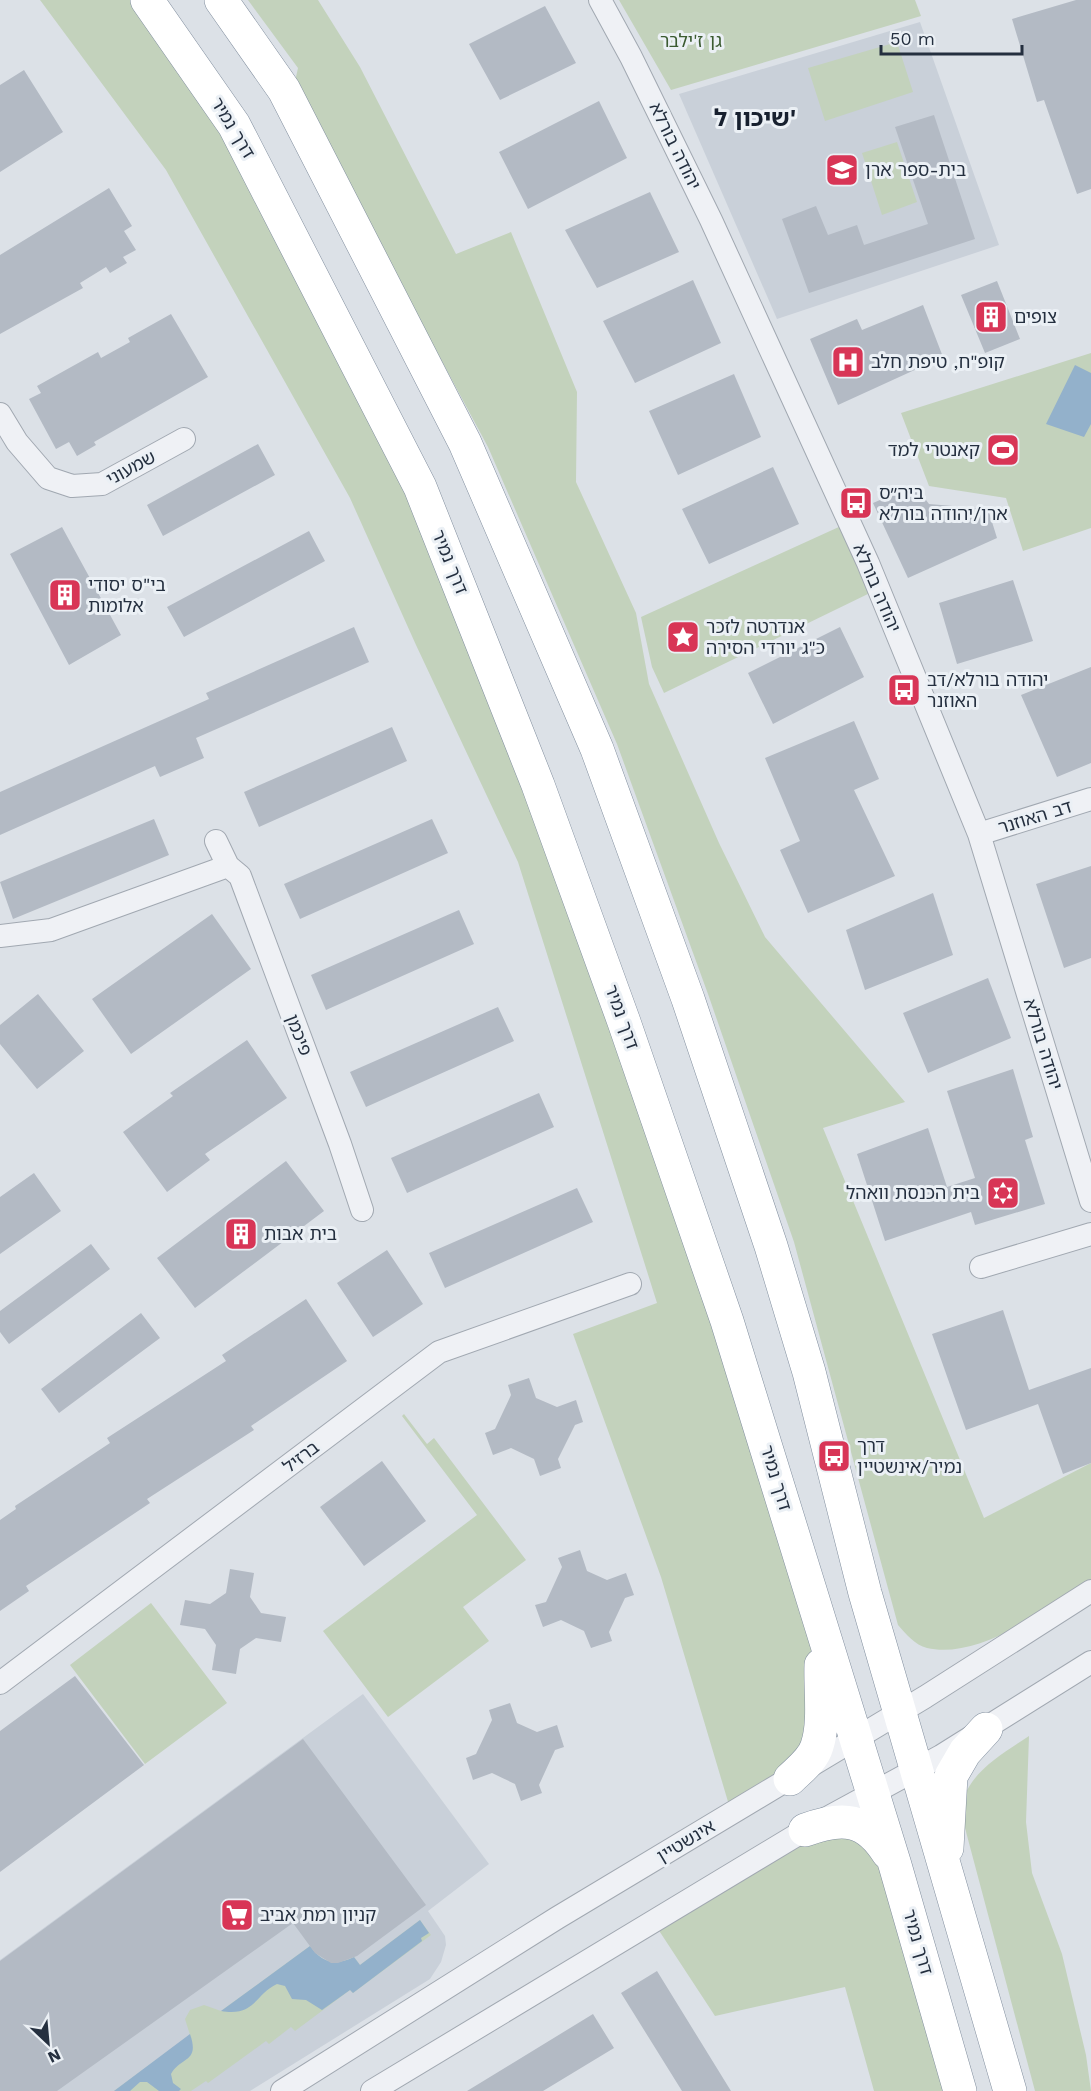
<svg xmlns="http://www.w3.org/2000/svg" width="1091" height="2091" viewBox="0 0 1091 2091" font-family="'Work Sans','Noto Sans Hebrew',sans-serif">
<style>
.built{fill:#c9d0d9}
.green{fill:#c3d2bc}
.water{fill:#93b1cb}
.building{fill:#b3bac4}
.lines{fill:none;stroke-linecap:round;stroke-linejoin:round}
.minor-casing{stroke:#a1a8b1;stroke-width:24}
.highway-casing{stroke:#828f9f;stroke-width:34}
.minor{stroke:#eff1f5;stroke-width:22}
.highway{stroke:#fff;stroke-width:33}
.labels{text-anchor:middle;stroke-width:6;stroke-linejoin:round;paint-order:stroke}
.park-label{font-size:18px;fill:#3b5b31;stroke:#ebf0f5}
.street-label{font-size:18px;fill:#242f3f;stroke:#ebf0f5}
.poi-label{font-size:18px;fill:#242f3f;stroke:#ebf0f5;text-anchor:start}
.district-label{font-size:24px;font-weight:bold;fill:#17202f;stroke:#ebf0f5}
</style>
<rect width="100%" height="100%" fill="#dce1e7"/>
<!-- built -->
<path class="built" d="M920 22 999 245 777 319 679 94Z
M363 1694 489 1864 428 1911 445 1936 446 1945 441 1962 430 1979 250 2091H0V1960Z"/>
<!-- green -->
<path class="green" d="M40 0H136L228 132 409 489 548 847 711 1323 810 1630 815 1693 814 1723 791 1768 729 1805 661 1577 573 1334 657 1303 518 862 416 645 350 498 166 170Z
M248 0H318L360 67 456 254 511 232 577 392 576 482 636 613 649 684 719 843 765 937 905 1102 823 1128 984 1518 1091 1463V1581C1049 1608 979 1660 927 1648 915 1645 906 1634 898 1625L794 1242 708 994 617 744 488 447 294 86 298 68Z
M619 0H915L921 16 671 90Z
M897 42 913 92 825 121 808 68Z
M897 142 917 202 882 215 862 153Z
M1091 353V528L1023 551 1006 498 929 486 901 413Z
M841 526 872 592 664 693 652 667 641 617Z
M404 1414 427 1444 434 1438 526 1560 463 1607 489 1641 388 1717 323 1631 477 1515 402 1416Z
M151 1603 227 1703 145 1764 70 1665Z
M1029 1736 1026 1822 1032 1873 1062 1954 1086 2055 1091 2091H1035L961 1813C963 1775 1001 1755 1029 1736Z
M847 1831 881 1856 944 2091H874L845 1987 715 2016 656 1926 812 1834Z
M420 1920 431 1935 353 1993 350 1990 295 2031 291 2027 269 2044 266 2041 208 2083 206 2081 191 2091H114L190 2035 185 2019 190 2010 204 2005 221 2011 310 1946C322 1963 335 1966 354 1957L360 1965Z"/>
<!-- water -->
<path class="water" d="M1075 365 1091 373V424L1084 437 1046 424Z
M420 1920 429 1933 421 1938 422 1941 353 1993 350 1990 322 2010 306 2000 292 1999 285 1986 277 1984C255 1994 255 2017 221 2011L310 1946C322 1963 335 1966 354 1957L360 1965Z
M190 2034C200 2063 181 2056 171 2074L173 2083 181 2089 179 2091H159L147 2082H140L130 2091H114Z"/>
<!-- building -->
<path class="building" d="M1076 0H1091V189L1077 194 1044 100 1037 102 1012 19Z
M545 6 576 63 500 100 469 44Z
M24 70 63 132 0 172V85Z
M599 101 627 158 528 209 499 152Z
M934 115 975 239 809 293 782 219 816 206 828 235 857 225 864 245 928 224 895 127Z
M109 188 132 226 124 231 136 250 123 257 127 263 110 273 106 267 80 283 83 288 0 334V255Z
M650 192 679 252 597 288 565 230Z
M693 280 721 343 635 383 603 321Z
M997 281 1020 339 985 353 961 295Z
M923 305 943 357 838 405 810 339 857 319 862 330Z
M171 314 208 377 94 442 96 445 77 456 69 442 56 449 29 399 41 393 37 386 98 352 101 358 130 342 128 338Z
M734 374 761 437 678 475 649 411Z
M258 444 275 475 163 536 147 505Z
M773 467 799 524 709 564 682 509Z
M915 485 929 504 988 509 997 538 908 578 873 503Z
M62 527 121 635 69 665 10 554Z
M309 531 325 561 184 637 167 607Z
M1013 580 1033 641 957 664 939 603Z
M354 627 369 662 196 738 204 758 160 777 155 766 0 835V792L209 699 206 693Z
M840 627 864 677 773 724 748 673Z
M1091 667V763L1057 777 1021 695Z
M854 721 879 779 854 790 895 876 808 913 780 850 800 841 765 758Z
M392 727 407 761 259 827 244 792Z
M154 819 169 855 13 919 0 882Z
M432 819 448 853 300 919 284 884Z
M1091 866V958L1064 968 1036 884Z
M933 893 953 955 865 990 846 930Z
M459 910 474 944 326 1010 311 975Z
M212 914 251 969 131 1054 92 999Z
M988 978 1011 1038 928 1073 903 1013Z
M38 994 84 1051 37 1089 0 1044V1025Z
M498 1007 514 1041 366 1107 350 1072Z
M247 1040 287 1098 205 1154 210 1160 167 1192 123 1132 173 1096 170 1093Z
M1013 1069 1033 1137 1025 1140 1045 1204 975 1225 971 1212 885 1241 857 1154 928 1128 947 1187 975 1178 947 1091Z
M539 1093 554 1127 407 1193 391 1158Z
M286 1161 324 1211 195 1308 157 1258Z
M34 1173 61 1211 0 1254V1197Z
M577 1188 593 1222 445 1288 429 1253Z
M91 1244 110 1269 9 1344 0 1332V1311Z
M387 1250 423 1304 373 1337 337 1283Z
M306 1299 347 1361 251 1426 254 1430 147 1499 150 1503 26 1586 29 1591 0 1611V1520L16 1509 15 1506 110 1443 107 1438 226 1361 222 1355Z
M1003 1310 1029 1390 1091 1368V1463L1063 1474 1038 1404 966 1430 932 1334Z
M141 1313 160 1338 59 1413 41 1389Z
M529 1378 536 1398 557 1407 576 1400 583 1422 575 1425 558 1459 561 1468 540 1476 534 1459 511 1448 493 1455 485 1433 495 1429 511 1395 508 1385Z
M382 1461 426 1521 364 1566 320 1507Z
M580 1550 587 1571 607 1580 626 1573 634 1595 625 1598 609 1632 612 1641 591 1648 584 1631 561 1620 543 1627 535 1605 546 1602 562 1567 558 1558Z
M230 1569 254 1573 250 1597 261 1613 286 1617 281 1642 256 1638 240 1649 236 1674 212 1670 216 1645 205 1629 180 1625 185 1600 210 1604 226 1593Z
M75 1676 144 1765 0 1872V1731Z
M510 1703 517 1723 537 1732 557 1725 564 1747 555 1750 539 1785 542 1793 521 1801 515 1784 492 1773 473 1780 466 1758 476 1754 492 1720 489 1710Z
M303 1739 426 1905 357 1956 338 1963H331L315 1953 293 1923 57 2091H0V1961Z
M657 1971 731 2091H682L621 1993Z
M593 2014 614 2048 543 2091H467Z"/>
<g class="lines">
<!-- minor casing -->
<g class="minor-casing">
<path id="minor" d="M600 0 631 57 711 220 868 563 979 834 1091 1201
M0 414 17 442 48 478 72 486 102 484 184 439
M979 834 1091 799
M216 841 228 866 240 876 340 1144 362 1210
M0 936 51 930 228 866
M981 1267 1091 1234
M0 1683 439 1352 630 1284
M282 2091 557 1918 925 1697 1091 1591
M372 2091 805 1830 941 1756 1091 1662"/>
</g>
<!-- highway casing -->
<g class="highway-casing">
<path id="highway" d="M147 0 234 125 420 487 538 785 624 1022 727 1321 895 1865 960 2091
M221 0 284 90 465 443 597 749 688 999 771 1246 809 1372 865 1593 1010 2091
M790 1779C799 1770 813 1760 817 1746 825 1722 820 1690 821 1665
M805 1830C843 1816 866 1818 888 1853
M947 1848 951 1776 965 1752 986 1729"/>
</g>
<!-- minor -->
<use href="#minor" class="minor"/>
<!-- highway -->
<use href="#highway" class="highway"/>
</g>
<!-- icons -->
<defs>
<g id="school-square" transform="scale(1.725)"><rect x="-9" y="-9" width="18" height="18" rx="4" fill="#d83556" stroke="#ebf0f5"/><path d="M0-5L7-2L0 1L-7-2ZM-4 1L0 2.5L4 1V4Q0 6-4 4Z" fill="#fff"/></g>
<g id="building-square" transform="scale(1.725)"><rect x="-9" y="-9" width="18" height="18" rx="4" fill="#d83556" stroke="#ebf0f5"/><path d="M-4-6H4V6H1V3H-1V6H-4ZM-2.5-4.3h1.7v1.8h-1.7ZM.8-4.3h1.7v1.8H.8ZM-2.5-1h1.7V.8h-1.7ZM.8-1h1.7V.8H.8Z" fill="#fff"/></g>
<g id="hospital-square" transform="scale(1.725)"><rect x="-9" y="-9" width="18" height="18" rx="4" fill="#d83556" stroke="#ebf0f5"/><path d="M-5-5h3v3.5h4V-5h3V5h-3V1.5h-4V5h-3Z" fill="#fff"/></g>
<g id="stadium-square" transform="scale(1.725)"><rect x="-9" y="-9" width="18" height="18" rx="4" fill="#d83556" stroke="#ebf0f5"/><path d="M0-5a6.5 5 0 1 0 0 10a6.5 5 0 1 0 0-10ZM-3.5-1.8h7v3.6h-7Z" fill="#fff"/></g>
<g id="bus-square" transform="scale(1.725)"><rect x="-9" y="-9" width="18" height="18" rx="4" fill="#d83556" stroke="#ebf0f5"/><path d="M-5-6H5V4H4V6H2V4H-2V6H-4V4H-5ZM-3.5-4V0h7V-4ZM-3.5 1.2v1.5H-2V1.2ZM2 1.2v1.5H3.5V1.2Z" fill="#fff"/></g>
<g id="sight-square" transform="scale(1.725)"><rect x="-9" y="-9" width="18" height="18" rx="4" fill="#d83556" stroke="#ebf0f5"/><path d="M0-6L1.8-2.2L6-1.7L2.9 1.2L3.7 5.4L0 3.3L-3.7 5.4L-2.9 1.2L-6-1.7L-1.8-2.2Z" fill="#fff"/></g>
<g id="synagogue-square" transform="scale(1.725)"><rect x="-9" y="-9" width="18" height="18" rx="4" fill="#d83556" stroke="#ebf0f5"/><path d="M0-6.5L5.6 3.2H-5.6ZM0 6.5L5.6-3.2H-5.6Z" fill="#fff"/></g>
<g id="supermarket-square" transform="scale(1.725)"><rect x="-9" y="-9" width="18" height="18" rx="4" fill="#d83556" stroke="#ebf0f5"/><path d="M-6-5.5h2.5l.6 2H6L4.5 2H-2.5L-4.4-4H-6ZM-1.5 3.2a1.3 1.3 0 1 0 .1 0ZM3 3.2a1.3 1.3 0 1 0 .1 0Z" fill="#fff"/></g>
</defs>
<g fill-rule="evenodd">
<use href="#school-square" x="842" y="170"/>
<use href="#building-square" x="991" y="317"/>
<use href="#hospital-square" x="848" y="362"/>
<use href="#stadium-square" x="1003" y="450"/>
<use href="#bus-square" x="856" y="503"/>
<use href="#building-square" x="65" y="595"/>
<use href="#sight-square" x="683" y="637"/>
<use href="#bus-square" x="904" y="690"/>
<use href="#synagogue-square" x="1003" y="1193"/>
<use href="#building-square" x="241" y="1234"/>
<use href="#bus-square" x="834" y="1456"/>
<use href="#supermarket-square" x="237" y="1915"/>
</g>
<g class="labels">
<!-- park labels -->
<g class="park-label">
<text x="691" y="47">גן ז'ילבר</text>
</g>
<!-- street labels -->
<g class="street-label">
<text transform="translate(233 128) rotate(59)" y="6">דרך נמיר</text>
<text transform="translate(675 146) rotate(64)" y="6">יהודה בורלא</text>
<text transform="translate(131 468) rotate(-28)" y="6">שמעוני</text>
<text transform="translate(450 562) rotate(68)" y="6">דרך נמיר</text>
<text transform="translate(877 588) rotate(67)" y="6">יהודה בורלא</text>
<text transform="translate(1035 817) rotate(-17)" y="6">דב האוזנר</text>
<text transform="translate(622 1017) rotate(70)" y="6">דרך נמיר</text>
<text transform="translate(299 1035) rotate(69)" y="6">פיכמן</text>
<text transform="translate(1043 1044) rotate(73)" y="6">יהודה בורלא</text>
<text transform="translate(301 1457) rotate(-37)" y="6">ברזיל</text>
<text transform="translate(776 1478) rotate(73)" y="6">דרך נמיר</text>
<text transform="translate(686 1841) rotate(-31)" y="6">אינשטיין</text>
<text transform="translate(918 1942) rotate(74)" y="6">דרך נמיר</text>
</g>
<!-- poi labels -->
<g class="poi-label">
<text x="865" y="176">בית-ספר ארן</text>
<text x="1014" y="323">צופים</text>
<text x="871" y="368">קופ"ח, טיפת חלב</text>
<text x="980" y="456" text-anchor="end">קאנטרי למד</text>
<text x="879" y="499">ביה״ס<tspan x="879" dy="21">ארן/יהודה בורלא</tspan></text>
<text x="88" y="591">בי"ס יסודי<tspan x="88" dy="21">אלומות</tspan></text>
<text x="706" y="633">אנדרטה לזכר<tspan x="706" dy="21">כ"ג יורדי הסירה</tspan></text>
<text x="927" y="686">יהודה בורלא/דב<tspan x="927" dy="21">האוזנר</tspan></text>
<text x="980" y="1199" text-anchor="end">בית הכנסת וואהל</text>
<text x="264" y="1240">בית אבות</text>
<text x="857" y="1452">דרך<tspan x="857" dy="21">נמיר/אינשטיין</tspan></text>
<text x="260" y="1921">קניון רמת אביב</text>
</g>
<!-- district labels -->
<g class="district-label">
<text x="755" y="126">שיכון ל'</text>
</g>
</g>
<!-- north arrow -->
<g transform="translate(48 2043) rotate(154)" stroke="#ebf0f5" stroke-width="4.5" paint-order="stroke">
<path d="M0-4.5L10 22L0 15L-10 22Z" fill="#242f3f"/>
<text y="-9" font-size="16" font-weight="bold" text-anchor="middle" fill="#242f3f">N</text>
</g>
<!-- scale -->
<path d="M881 45v9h141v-9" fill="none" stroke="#242f3f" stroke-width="3"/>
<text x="890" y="45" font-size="18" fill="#242f3f" stroke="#ebf0f5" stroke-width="4.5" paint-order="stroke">50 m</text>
</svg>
